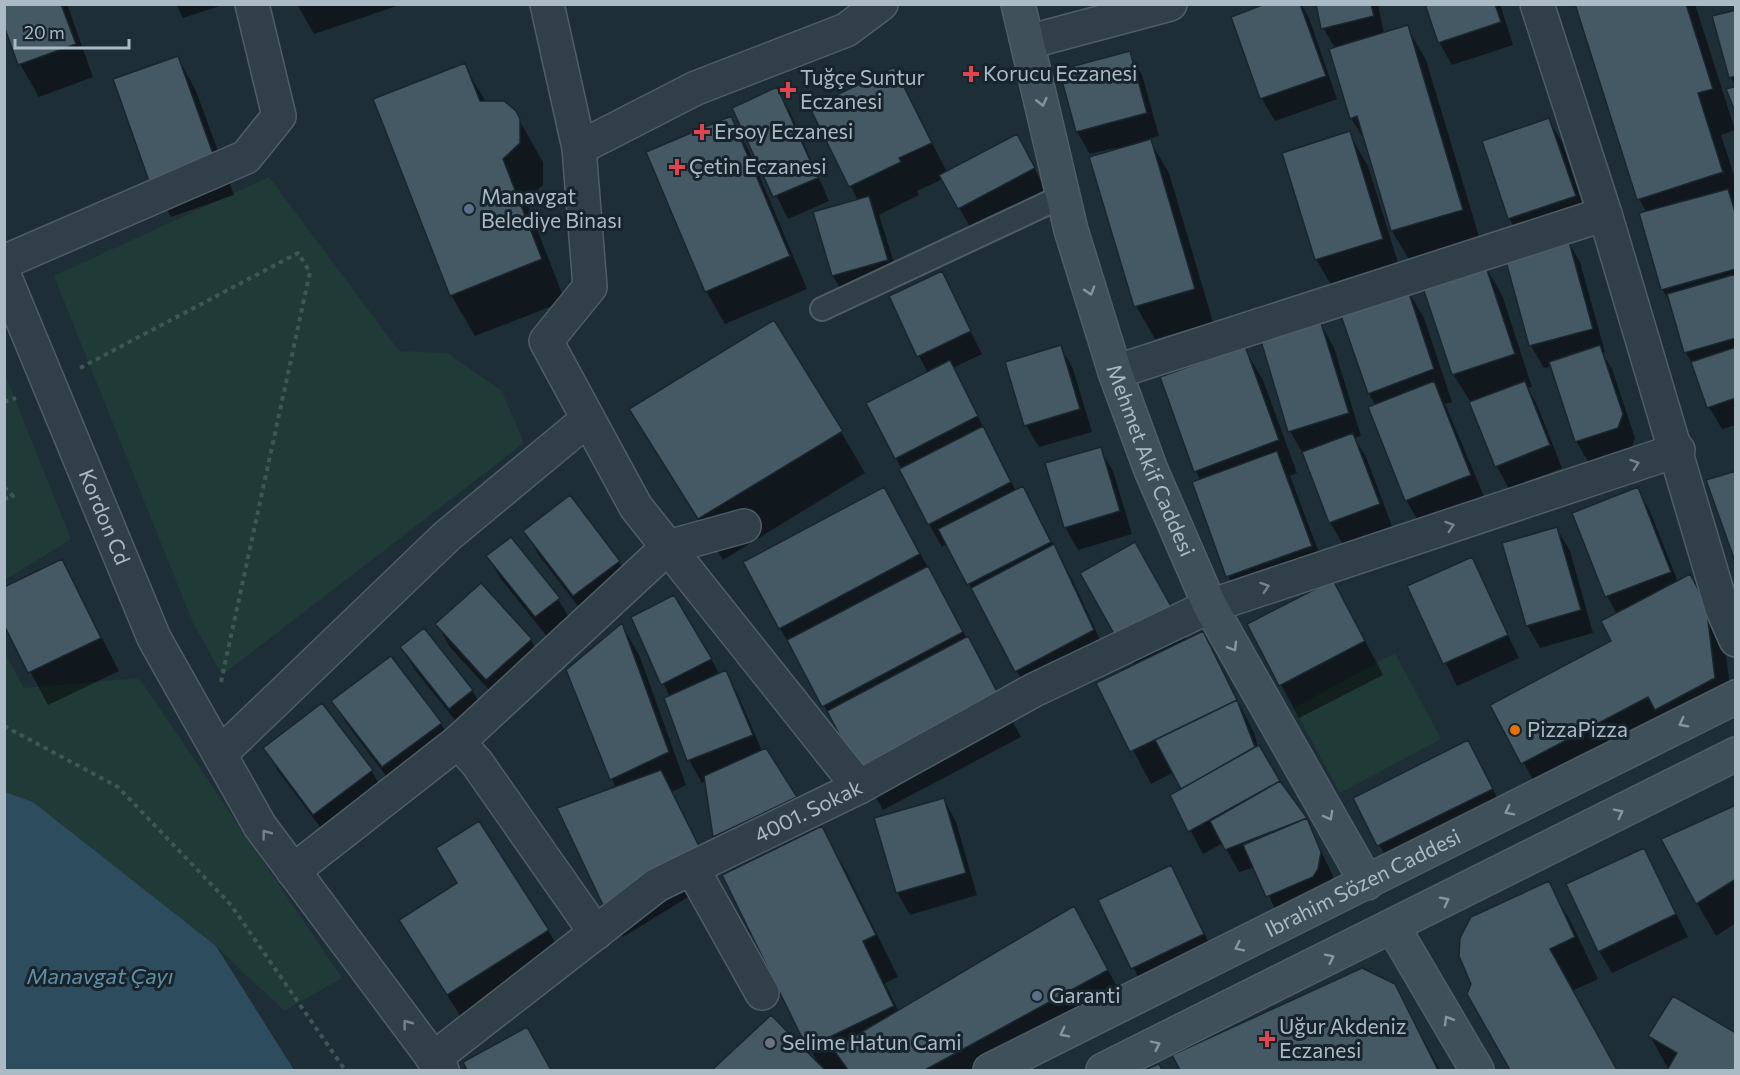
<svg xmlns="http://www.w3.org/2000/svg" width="1740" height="1075" viewBox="0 0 1740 1075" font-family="Commissioner,sans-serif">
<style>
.green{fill:#203a37}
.water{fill:#2d4d5e}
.shadow{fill:#0007}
.building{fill:#455964;stroke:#19262e;stroke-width:1.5}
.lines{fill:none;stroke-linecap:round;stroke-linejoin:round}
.lane-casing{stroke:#4f5d66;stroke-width:26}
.street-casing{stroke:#4f5d66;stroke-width:36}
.secondary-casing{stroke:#4f5d66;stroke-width:36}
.path{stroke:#3f5754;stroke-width:4;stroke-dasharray:4.5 4.5;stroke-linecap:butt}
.lane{stroke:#314048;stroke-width:22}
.street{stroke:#314048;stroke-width:33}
.secondary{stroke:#3f505b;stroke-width:33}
.oneway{stroke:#8596a0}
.oneway2{stroke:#74848d}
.health-dot{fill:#e0444e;stroke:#17242c;stroke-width:2}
.service-dot{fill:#5c6f8a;stroke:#17242c;stroke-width:2}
.food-dot{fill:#e8710a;stroke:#17242c;stroke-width:2}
.worship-dot{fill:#6b7280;stroke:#17242c;stroke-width:2}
.labels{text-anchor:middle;stroke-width:6;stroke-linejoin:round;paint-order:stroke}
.poi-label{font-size:21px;fill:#abbbc5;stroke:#17242c;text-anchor:start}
.street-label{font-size:21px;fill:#abbbc5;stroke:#17242c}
.water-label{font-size:22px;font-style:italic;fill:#608fa8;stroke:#17242c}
</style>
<rect width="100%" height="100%" fill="#1e2e37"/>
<!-- green -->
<path class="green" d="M269 177 399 351 447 353 502 391 524 443 222 675 193 623 54 276Z
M4 372 71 539 5 580H4Z
M4 652 24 688 139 678 342 978 284 1011 216 946 33 802 5 792Z
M1395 653 1441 739 1340 793 1294 708Z"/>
<!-- water -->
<path class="water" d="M5 792 33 802 216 946 294 1070H5Z"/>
<!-- shadow -->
<path class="shadow" d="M4 4H67L93 77 39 97 20 64Z
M176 4H226L183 18Z
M297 4H403L314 34Z
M1270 4H1301L1309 18 1337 99 1275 121 1262 99 1233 17Z
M1317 4H1378L1384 34 1407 27 1426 60 1481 243 1411 263 1392 231 1367 144 1351 118 1335 48 1323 28Z
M1427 4H1500L1513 45 1452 65 1439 42Z
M1577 4H1695L1735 130 1721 135 1736 181V425L1722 429 1709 407 1696 370 1686 353 1672 306 1662 289 1647 213 1639 199Z
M1736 11V86L1730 77Z
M1129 53 1142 75 1159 136 1149 139 1169 173 1213 322 1155 339 1136 306 1115 148 1090 154 1077 132 1061 71Z
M178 58 196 91 234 195 171 217 152 184Z
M464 65 486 102 519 120 543 162V185L526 201 565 301 475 336 451 295Z
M894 69 947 172 1029 158 1046 191 972 231 943 179 917 191 919 195 879 215 900 282 846 298 833 276 815 213 858 201 812 108Z
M777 89 790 112 829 201 788 219 734 109Z
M730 118 749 151 807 289 725 324 706 291Z
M1549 120 1562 142 1587 219 1522 241 1509 218Z
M1349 133 1368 166 1401 272 1335 292 1316 259Z
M1567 239 1580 262 1605 352 1602 353 1612 369 1635 438 1631 450 1589 463 1576 441 1552 366 1544 368 1531 346 1506 255Z
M1483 262 1502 295 1532 387 1528 388 1537 405 1562 468 1509 489 1497 467 1473 406 1453 374Z
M941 273 982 354 953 368 1016 491 1035 510 1072 579 1111 663 1035 704 947 544 942 547 929 524 896 458 928 373 919 356Z
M1405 286 1424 318 1452 402 1445 404 1489 508 1425 533 1406 500 1376 406 1369 394 1340 308Z
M1321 325 1334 348 1361 436 1354 438 1366 457 1392 526 1343 545 1330 522 1303 454 1290 431Z
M1060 346 1073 369 1092 432 1039 447 1026 425Z
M1244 348 1263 380 1297 473 1290 476 1329 579 1247 609 1228 576 1194 483 1201 481 1196 471Z
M841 432 865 473 723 560 655 451Z
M1100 449 1113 471 1132 534 1078 550 1065 527Z
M1637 489 1650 511 1678 582 1690 576 1724 638 1733 711 1542 796 1492 705 1613 641 1617 614 1607 596Z
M903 522 1021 737 883 810 780 628Z
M1557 529 1570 551 1593 633 1540 648 1527 625Z
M525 531 619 562 632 584 587 618 538 554Z
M1134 544 1188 640 1203 633 1254 733 1258 747 1306 819 1333 876 1334 882 1280 919 1255 867 1239 872 1223 843 1203 854 1172 796 1183 789 1174 772 1151 784 1098 684 1135 666 1083 574Z
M488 556 558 599 571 621 549 639 501 579Z
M1472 559 1519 658 1457 686 1409 587Z
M62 561 119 671 48 705 4 622Z
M1351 614 1383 675 1299 718 1249 625Z
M633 618 711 659 720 675 725 672 738 695 762 751 808 820 727 859 714 836 706 781 702 783 689 760 666 699 670 697Z
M437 624 531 640 543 662 500 702 450 647Z
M622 625 640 657 686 785 672 792 716 880 623 937 604 905 559 809 616 788 567 670Z
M402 648 472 690 485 713 463 730 415 670Z
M333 701 441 724 454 746 396 789 346 723Z
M1468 742 1510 822 1397 878 1355 799Z
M265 748 371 770 384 793 327 836 278 771Z
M944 799 956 822 977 895 910 915 897 892Z
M1736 806V923L1716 936 1697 903Z
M821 828 845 869 898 977 885 983 899 1012 1092 941 1126 1003 1003 1070H714L771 1017 817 1062 724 876Z
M1644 850 1688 937 1612 973 1599 951Z
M1171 867 1216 957 1145 991 1100 901Z
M1548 883 1572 924 1598 979 1572 991 1616 1070H1512L1468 994Z
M458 884 548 930 567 963 467 1027 401 921Z
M1394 985 1440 1070H1181L1174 1056Z
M527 1029 550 1070H469L465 1063Z
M1736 1035V1070H1669L1650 1036Z"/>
<!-- building -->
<path class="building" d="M4 4H61L76 44 18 65 4 26Z
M1265 4H1300L1326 76 1260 99 1231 17Z
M1316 4H1371L1374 16 1321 29Z
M1425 4H1495L1501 22 1438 43Z
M1575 4H1686L1713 89 1698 93 1723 172 1637 200Z
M1736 10V76L1729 78 1712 16Z
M1408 25 1463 210 1391 231 1357 116 1350 119 1329 49Z
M1130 51 1147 113 1076 132 1059 70Z
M178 56 216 162 150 184 113 79Z
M465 63 480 101H504L516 111 520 119V143L503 159 542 259 450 296 373 99Z
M894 67 932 143 899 158 901 162 849 187 810 108Z
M1736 86V114L1726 89Z
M777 87 818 178 773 197 732 108Z
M731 116 790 256 705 292 646 152Z
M1549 118 1576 196 1508 219 1482 141Z
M1350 131 1383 239 1315 260 1282 153Z
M1017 134 1035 168 958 209 939 175Z
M1151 139 1195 289 1134 307 1089 157Z
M1728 189 1736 215V269L1661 290 1639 213Z
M869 196 888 260 832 276 813 212Z
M1568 238 1593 329 1529 346 1504 254Z
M1484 261 1515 354 1452 375 1421 282Z
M942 271 971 331 917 357 889 296Z
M1736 274V338L1684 353 1667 294Z
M1406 284 1434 369 1368 394 1338 307Z
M774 320 843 431 698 519 629 409Z
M1321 323 1349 413 1288 432 1261 341Z
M1061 345 1080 409 1024 426 1005 362Z
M1600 345 1623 414 1618 428 1575 442 1549 362Z
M1245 346 1279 440 1194 472 1160 377Z
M1736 347V398L1707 408 1691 362Z
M950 360 978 416 895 459 866 403Z
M1434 381 1471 475 1405 501 1368 407Z
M1525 381 1550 445 1495 467 1469 402Z
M983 426 1011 482 928 525 899 469Z
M1353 433 1380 504 1329 523 1302 452Z
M1101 447 1120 511 1064 528 1045 463Z
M1277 451 1312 546 1226 577 1192 482Z
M1736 471V564L1706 480Z
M1023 486 1051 542 967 585 938 529Z
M884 487 920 554 779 629 743 562Z
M1638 487 1671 572 1605 597 1572 513Z
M570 495 620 561 573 596 523 531Z
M1557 527 1581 610 1526 626 1502 543Z
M511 537 560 598 535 617 486 556Z
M1135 542 1177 617 1122 648 1080 573Z
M1054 544 1094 630 1015 672 971 588Z
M1472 557 1508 635 1443 664 1407 586Z
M62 559 101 638 28 673 4 625V587Z
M928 566 963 632 822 707 787 640Z
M1690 574 1706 604 1715 678 1655 710 1648 697 1521 764 1490 705 1611 641 1601 621Z
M1333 580 1365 641 1279 686 1247 624Z
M481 583 532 639 486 680 435 624Z
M674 595 712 659 661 685 631 617Z
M622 623 669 752 610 780 566 670Z
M424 628 473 690 449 709 400 647Z
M1203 631 1237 700 1130 752 1096 683Z
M968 636 1003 703 862 778 827 711Z
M391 656 442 723 382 767 331 701Z
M726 670 753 735 687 761 664 698Z
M1237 700 1255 747 1181 789 1155 740Z
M322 703 373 770 313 815 263 748Z
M1468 740 1493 789 1377 846 1353 798Z
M1259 745 1280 781 1188 832 1170 795Z
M766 748 797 797 713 837 704 776Z
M661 770 699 846 603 905 557 808Z
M1280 781 1307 818 1225 850 1210 821Z
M944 798 966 873 896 893 874 818Z
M1736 805V879L1696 904 1661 839Z
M1307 818 1321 852 1318 869 1313 877 1266 897 1243 845Z
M479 821 549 930 447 995 399 920 457 883 436 848Z
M822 826 876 935 863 941 894 1006 807 1048 722 875Z
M1644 848 1676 914 1598 952 1566 884Z
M1171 865 1204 934 1131 969 1098 900Z
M1549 881 1575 937 1550 949 1617 1070H1510L1467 994 1471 984 1459 956 1460 938 1471 917Z
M1074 906 1108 970 925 1070H848L833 1049Z
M1362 968 1395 984 1438 1070H1180L1172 1055Z
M1673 996 1736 1033V1070H1667L1677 1053 1648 1036Z
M771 1015 825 1070H712Z
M527 1027 551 1070H467L463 1062Z
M1159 1064 1162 1070H1144Z"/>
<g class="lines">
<!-- lane casing -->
<g class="lane-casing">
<path id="lane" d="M822 309 1063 196"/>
</g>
<!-- street casing -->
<g class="street-casing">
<g id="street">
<path d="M547 4 579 148 590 287 546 341 636 507 859 787"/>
<path d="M1537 4 1605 214 1722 608 1736 640"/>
<path d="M1028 42 1170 4"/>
<path d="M579 148 696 88 846 30 881 4"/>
<path d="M4 262 246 157 279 116 252 4"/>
<path id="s1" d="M4 275 154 638 260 826 442 1070"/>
<path d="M1115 372 1605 214"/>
<path d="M458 742 477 763 596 933"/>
<path d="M220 754 447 536 588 419"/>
<path d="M692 868 762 993"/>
<path d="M293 871 458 742 668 547 744 526"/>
<path id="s2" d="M433 1059 657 885 859 787 1034 690 1210 606 1678 450"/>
</g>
</g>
<!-- secondary casing -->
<g class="secondary-casing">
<g id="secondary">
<path id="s3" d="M1018 4 1071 230 1115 372 1151 470 1210 606 1367 883"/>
<path d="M1393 927 1477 1070"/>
<path id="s4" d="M990 1070 1736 697"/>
<path d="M1103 1070 1736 754"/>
</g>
</g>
<!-- path -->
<path class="path" d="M80 368 298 253 310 272 221 682
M4 402 16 398
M4 487 13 496 4 499
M4 726 118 787 231 905 345 1070"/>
<!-- lane -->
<use href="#lane" class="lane"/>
<!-- street -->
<use href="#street" class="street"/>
<!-- secondary -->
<use href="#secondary" class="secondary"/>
</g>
<!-- one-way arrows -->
<defs><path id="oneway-chevron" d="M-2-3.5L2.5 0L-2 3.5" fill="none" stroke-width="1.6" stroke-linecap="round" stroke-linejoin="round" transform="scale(1.5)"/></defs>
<g class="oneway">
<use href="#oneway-chevron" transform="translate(1042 102) rotate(77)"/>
<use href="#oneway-chevron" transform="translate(1090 291) rotate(73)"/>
<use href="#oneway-chevron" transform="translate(1233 647) rotate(60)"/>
<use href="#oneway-chevron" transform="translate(1683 723) rotate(153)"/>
<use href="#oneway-chevron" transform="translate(1509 811) rotate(153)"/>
<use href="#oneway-chevron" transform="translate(1619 813) rotate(-27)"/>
<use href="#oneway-chevron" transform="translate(1329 816) rotate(61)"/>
<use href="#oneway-chevron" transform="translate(1445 901) rotate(-27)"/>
<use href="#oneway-chevron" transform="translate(1239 947) rotate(154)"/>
<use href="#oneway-chevron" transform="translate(1330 958) rotate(-26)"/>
<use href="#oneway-chevron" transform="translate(1448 1020) rotate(-121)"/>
<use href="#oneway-chevron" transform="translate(1064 1033) rotate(153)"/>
<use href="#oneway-chevron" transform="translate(1156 1045) rotate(-26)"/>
</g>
<g class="oneway2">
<use href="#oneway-chevron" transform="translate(1635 464) rotate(-18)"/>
<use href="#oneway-chevron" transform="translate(1450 526) rotate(-18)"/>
<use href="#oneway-chevron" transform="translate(1265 587) rotate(-18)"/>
<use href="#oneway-chevron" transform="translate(266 834) rotate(-127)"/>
<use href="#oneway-chevron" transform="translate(407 1024) rotate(-127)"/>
</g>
<!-- markers -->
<g class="health-dot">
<path d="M968 65h6v6h6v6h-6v6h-6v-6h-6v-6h6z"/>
<path d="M785 81h6v6h6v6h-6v6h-6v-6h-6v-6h6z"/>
<path d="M699 123h6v6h6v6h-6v6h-6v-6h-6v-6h6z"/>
<path d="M674 158h6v6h6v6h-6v6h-6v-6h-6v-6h6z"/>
<path d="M1264 1030h6v6h6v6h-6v6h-6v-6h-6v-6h6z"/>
</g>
<g class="service-dot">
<circle cx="469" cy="209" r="6"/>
<circle cx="1037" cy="996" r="6"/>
</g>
<circle class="food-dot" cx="1515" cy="730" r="6"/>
<circle class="worship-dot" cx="770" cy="1043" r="6"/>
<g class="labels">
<!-- poi labels -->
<g class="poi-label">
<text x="983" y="81">Korucu Eczanesi</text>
<text x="800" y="85">Tuğçe Suntur<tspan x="800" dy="24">Eczanesi</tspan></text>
<text x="714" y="139">Ersoy Eczanesi</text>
<text x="689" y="174">Çetin Eczanesi</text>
<text x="481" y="204">Manavgat<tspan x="481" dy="24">Belediye Binası</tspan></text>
<text x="1527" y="737">PizzaPizza</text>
<text x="1049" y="1003">Garanti</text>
<text x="1279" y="1034">Uğur Akdeniz<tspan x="1279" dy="24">Eczanesi</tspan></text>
<text x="782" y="1050">Selime Hatun Cami</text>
</g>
<!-- street labels -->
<g class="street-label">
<text dy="7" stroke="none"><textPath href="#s3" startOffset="476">Mehmet Akif Caddesi</textPath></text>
<text dy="7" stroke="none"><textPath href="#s1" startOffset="262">Kordon Cd</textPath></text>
<text dy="7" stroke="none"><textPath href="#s2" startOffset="452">4001. Sokak</textPath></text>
<text dy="7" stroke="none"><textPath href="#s4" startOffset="417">Ibrahim Sözen Caddesi</textPath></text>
</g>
<!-- water labels -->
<g class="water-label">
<text x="100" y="984">Manavgat Çayı</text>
</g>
</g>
<!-- border -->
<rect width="1740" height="1075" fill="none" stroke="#abbbc5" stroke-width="12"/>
<!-- scale -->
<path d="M15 39v9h114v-9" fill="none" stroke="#abbbc5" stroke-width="3"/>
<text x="24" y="39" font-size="18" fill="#abbbc5" stroke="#17242c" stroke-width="4.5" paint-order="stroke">20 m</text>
</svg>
